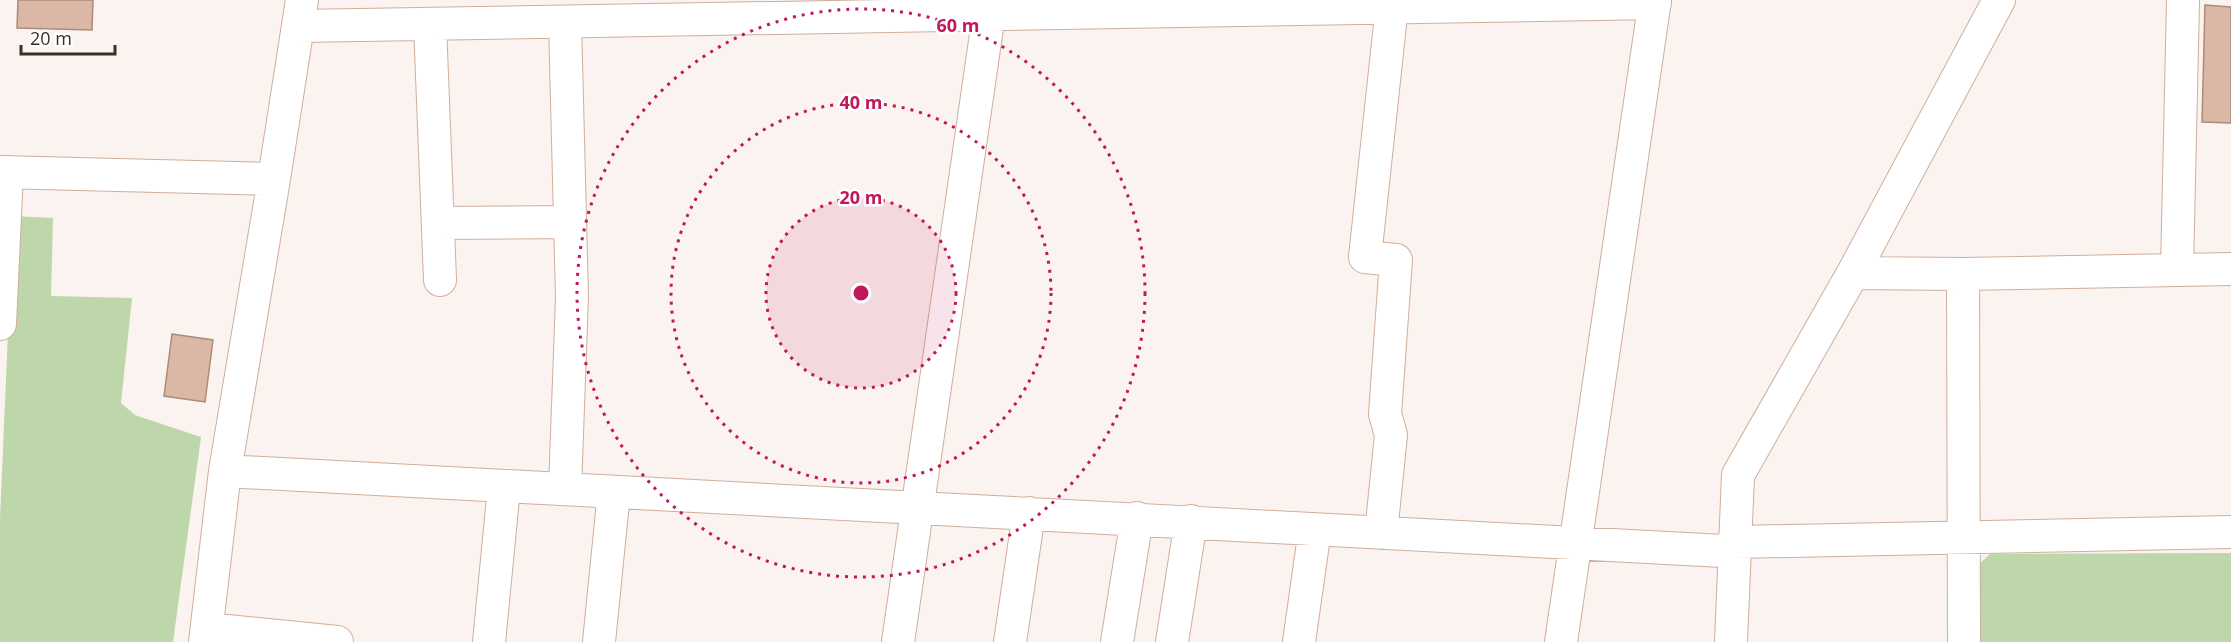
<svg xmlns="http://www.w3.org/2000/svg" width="2231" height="642" viewBox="0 0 2231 642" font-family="'Open Sans',sans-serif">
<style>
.green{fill:#bdd6aa}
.building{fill:#dab8a5;stroke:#ab8b79;stroke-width:1.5}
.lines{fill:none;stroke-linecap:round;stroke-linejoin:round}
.minor-casing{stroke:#d0ae9b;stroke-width:34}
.minor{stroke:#fff;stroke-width:32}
.ring{fill:none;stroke:#c2185b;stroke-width:3;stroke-dasharray:3 6}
.centre{fill:#c2185b;stroke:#fff;stroke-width:3}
.ring-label{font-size:18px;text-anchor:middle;font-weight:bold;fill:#c2185b;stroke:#fff;stroke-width:5;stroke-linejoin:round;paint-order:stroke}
</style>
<rect width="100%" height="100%" fill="#faf3ef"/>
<!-- green -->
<path class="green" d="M13 216 53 218 51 296 132 298 121 403 135 415 201 437 173 642H0V519Z
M2231 553V642H1977L1978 565 1990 554Z"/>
<!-- building -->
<path class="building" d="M18 0H93L92 30 17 28Z
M2205 5 2231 7V123L2202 122Z
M172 334 213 340 205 402 164 396Z"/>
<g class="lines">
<!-- minor casing -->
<g class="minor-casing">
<path id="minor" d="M565 22 572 297 565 489
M430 24 440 280
M299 26 1655 3
M0 172 274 179
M438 223 569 222
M2177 270 2183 0
M1853 273 1963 274 2231 269
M1963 274 1964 642
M0 324 7 172
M225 471 1723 551 1735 542 2231 532
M1381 533 1391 435 1385 414 1396 260 1365 257 1392 6
M207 629 337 642
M205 642 225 471 274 179 302 0
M489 642 504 488
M599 642 614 492
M898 642 991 0
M1010 642 1029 513
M1117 642 1137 518
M1172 642 1191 521
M1299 642 1315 529
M1561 642 1655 0
M1731 642 1738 475 1853 273 1999 0"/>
</g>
<!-- minor -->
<use href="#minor" class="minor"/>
</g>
<!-- distance rings -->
<circle cx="861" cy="293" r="95" fill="#c2185b" fill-opacity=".12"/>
<g class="ring">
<circle cx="861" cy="293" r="95"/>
<circle cx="861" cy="293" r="190"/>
<circle cx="861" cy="293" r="284"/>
</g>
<circle cx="861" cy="293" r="9" class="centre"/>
<g class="ring-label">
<text x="958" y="32">60 m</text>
<text x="861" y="109">40 m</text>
<text x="861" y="204">20 m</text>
</g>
<!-- scale -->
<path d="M21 45v9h94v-9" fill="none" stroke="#3c2e27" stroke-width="3"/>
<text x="30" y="45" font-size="18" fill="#3c2e27" stroke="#ffffff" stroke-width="4.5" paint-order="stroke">20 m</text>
</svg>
